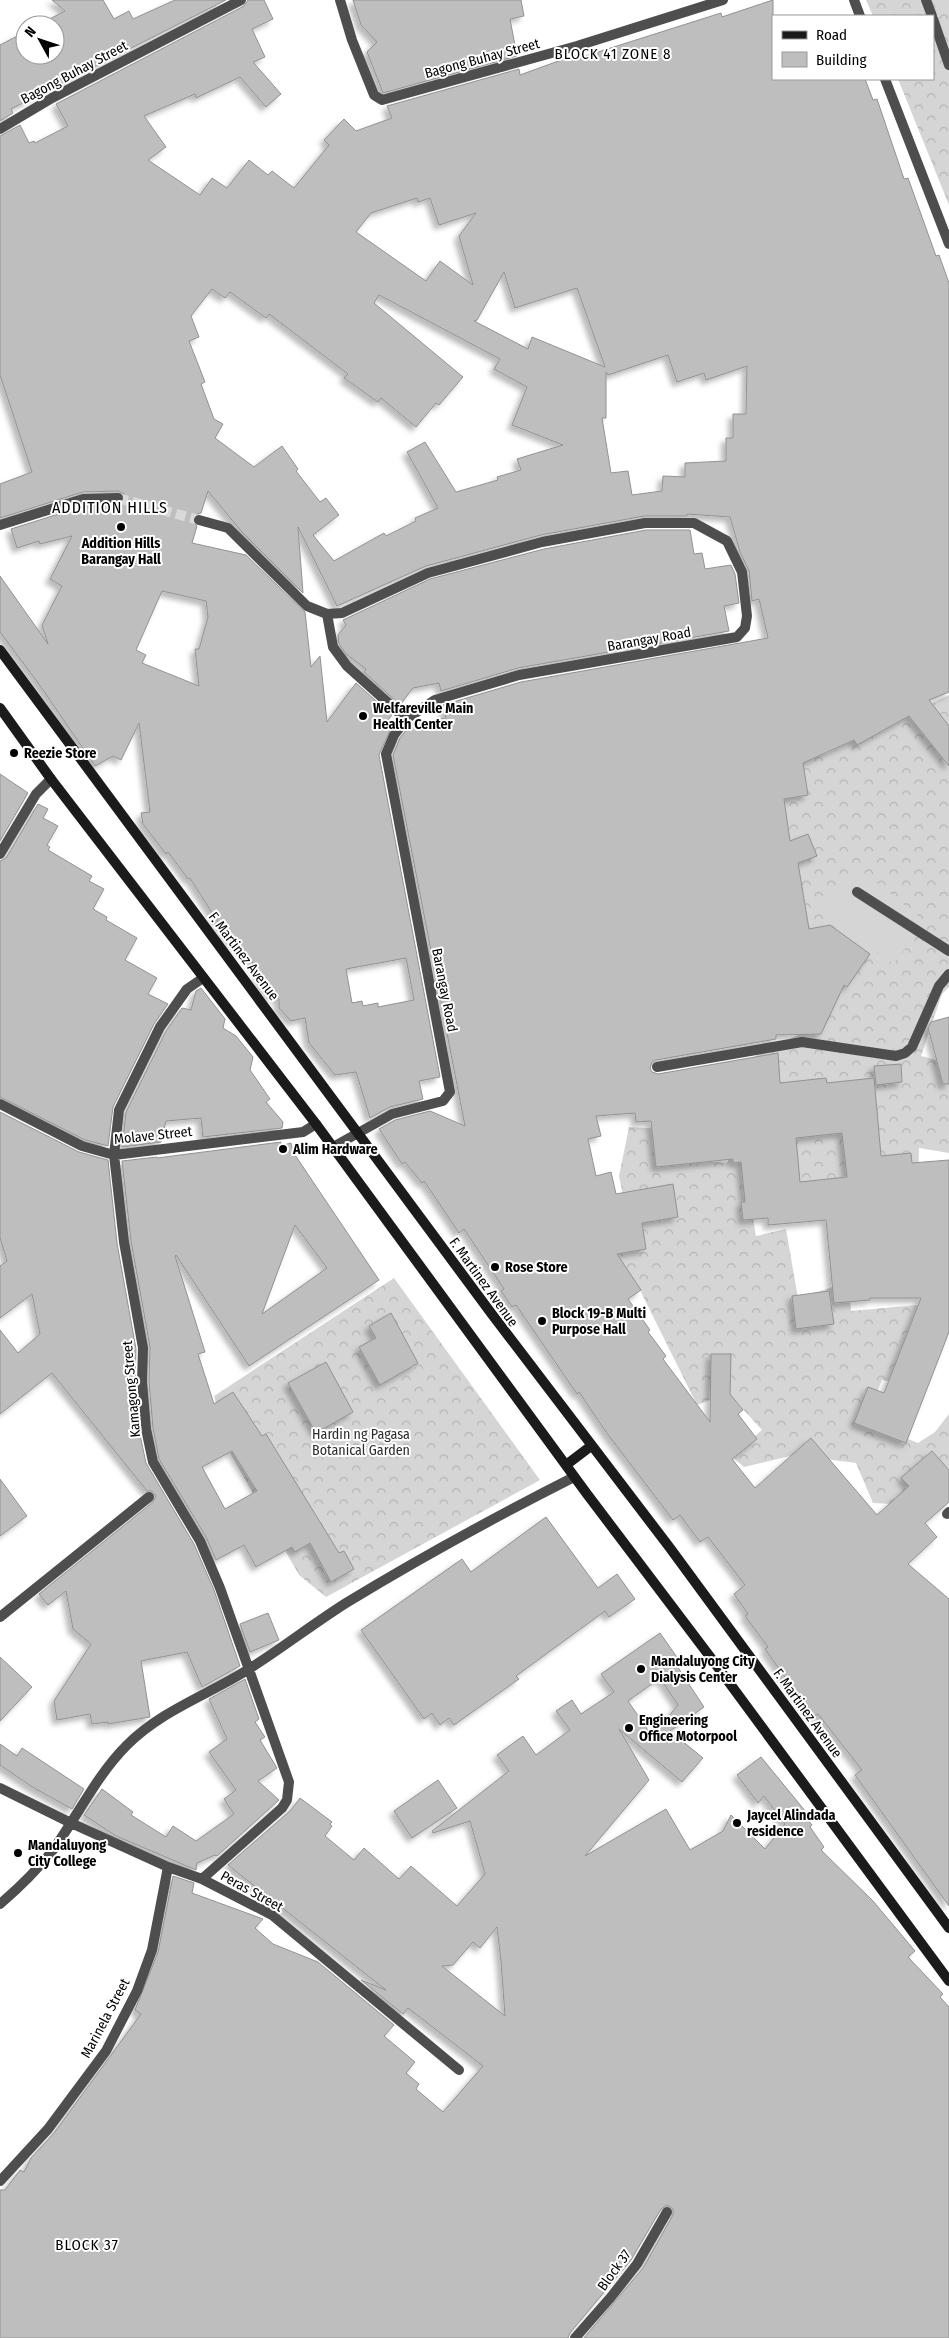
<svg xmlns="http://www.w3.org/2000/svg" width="949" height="2338" viewBox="0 0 949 2338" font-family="'Fira Sans Condensed',sans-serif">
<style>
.forest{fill:url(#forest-crowns)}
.pitch{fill:#d5d5d5}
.building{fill:#bebebe;stroke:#929292;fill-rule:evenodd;filter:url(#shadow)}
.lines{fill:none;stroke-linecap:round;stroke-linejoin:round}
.minor-tunnel{stroke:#d9d9d9;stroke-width:10;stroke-dasharray:10 5;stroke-linecap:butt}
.pedestrian{stroke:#4e4e4e;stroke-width:10}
.minor{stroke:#4e4e4e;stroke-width:10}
.secondary{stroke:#1b1b1b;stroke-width:10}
.poi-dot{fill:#000;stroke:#fff;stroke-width:2}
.labels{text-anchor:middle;stroke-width:4;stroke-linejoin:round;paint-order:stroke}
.street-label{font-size:14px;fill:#000;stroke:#fff}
.poi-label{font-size:14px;font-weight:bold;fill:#000;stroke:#fff;text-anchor:start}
.park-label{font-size:14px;fill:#2c2c2c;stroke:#fff}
.neighbourhood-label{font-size:15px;letter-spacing:1px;fill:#000;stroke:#fff}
.quarter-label{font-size:16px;letter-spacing:1px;fill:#000;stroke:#fff}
</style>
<defs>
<pattern id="forest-crowns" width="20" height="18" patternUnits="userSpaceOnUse" patternTransform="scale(1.25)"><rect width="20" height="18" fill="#d5d5d5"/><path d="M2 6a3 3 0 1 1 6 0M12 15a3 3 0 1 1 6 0" fill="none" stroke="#b5b5b5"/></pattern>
<filter id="shadow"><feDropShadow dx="-4.5" dy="4.5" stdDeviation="2.5" flood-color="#0004"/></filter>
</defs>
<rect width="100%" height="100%" fill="#fff"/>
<!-- forest -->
<path class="forest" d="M866 0H949V205L898 79H933V16H873Z
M949 695V987L942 994 921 1056 949 1063V1153L919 1148 918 1190 870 1157 844 1179 749 1195 756 1236 786 1229 798 1298 849 1282 851 1311 918 1305 892 1382 882 1380 865 1422 918 1443 935 1432 949 1414V1468L892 1504 873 1503 856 1463 794 1455 744 1467 731 1456 762 1430 728 1393 697 1405 636 1282 600 1253 632 1239 619 1176 629 1127 681 1130 694 1160 727 1163 738 1131 743 1062 810 1029 746 756 795 749 825 754Z
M394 1278 540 1480 326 1597 299 1575 229 1451 214 1396Z"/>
<!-- pitch -->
<path class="pitch" d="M854 865 926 922 893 964 821 907Z"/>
<!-- building -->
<path class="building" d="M52 0H103L114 19 129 11 133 19 175 0H226L11 109 13 113 0 121V45L25 32V55H55V25H38L65 11Z
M248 0H264L273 19 252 29 265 57 253 62 281 94 266 107 240 77 196 98 195 94 144 116 166 147 148 160 200 195 212 178 227 188 249 160 268 175 272 171 294 188 329 145 324 140 344 119 356 131 392 118 387 106 519 69 520 75 575 55 576 59 721 13 722 17 773 0V79H865L873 100 877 99 904 179 908 178 936 256 939 255 949 283V692L929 700 949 726V766L909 716 857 745 854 740 803 763 808 795 784 799 790 841 808 834 817 856 798 863 809 929 830 925 870 954 847 987 844 985 821 1034 776 1035V1039L656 1060 652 1062 650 1068 652 1072 658 1074 778 1053 780 1083 826 1078 827 1083 874 1078 881 1156 911 1153 912 1163 949 1160V1332L906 1443 854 1423 868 1387 884 1393 921 1298H870V1300L834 1303 826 1220 768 1225V1218L743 1220 741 1202H745L741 1162 733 1163V1159L656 1167 651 1121 636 1122 635 1113 596 1116 601 1136 588 1139 596 1176 611 1172 616 1194 673 1184 678 1217 642 1223 646 1249 617 1254 641 1290 628 1299 650 1330 648 1332 666 1356 663 1359 710 1422 711 1354H731L730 1394 743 1410 738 1414 757 1439 732 1459 755 1488 811 1438 877 1515 909 1486 901 1478 932 1451 949 1470V1502L925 1523 937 1537 908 1564 949 1599V1906L855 1775 862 1770 818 1714 813 1717 765 1649 768 1647 745 1616 748 1614 734 1594 745 1585 708 1537 700 1542 680 1515 673 1520 606 1432 579 1392 577 1394 516 1305 512 1307 501 1291 504 1289 464 1229 459 1233 424 1181 422 1183 405 1162 402 1164 379 1129 395 1120 430 1111 465 1126 393 755 400 738 411 724 446 718 443 705 521 682 768 638 759 599 752 601 749 571 740 552 730 517 687 514V516H644L541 535 426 566 337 606 298 527 303 593 241 531 208 491 201 513 197 514 193 518V522L197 526 192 543 246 555 305 612 311 667 320 656 327 722 356 683 392 715 381 729 391 728 379 755 440 1077 419 1081 423 1099 390 1107 370 1118 356 1072 335 1075 309 1043 305 1018 291 1021 279 1008V999L271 995 262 983 251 959 226 935 190 878 188 879 168 852 166 854 143 824 141 813 150 812 139 723 121 760 113 756 95 766 41 687 0 632V576L48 644 42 625 62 586 50 579 72 536 40 544 39 541 17 548 11 529 84 506 119 505 125 498 124 494 118 491 83 492 0 518V484L32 472 0 375V136L20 125 29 143 34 141 35 143 68 126 56 104 244 6ZM417 198 418 202 430 198 439 225 476 213 459 236 473 285 440 261 426 281 356 232 371 213ZM504 272 515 308 577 288 605 367 532 337 528 349 474 321 477 320ZM212 289 225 298 230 292 266 318 269 314 348 374 344 378 378 402 381 398 416 427 436 403 439 405 463 377 374 303 379 295 500 359 494 369 527 387 512 425 563 445 517 459 521 470 497 477 498 480 456 492 425 442 407 452 438 508 415 518 416 521 386 536 384 533 334 561 313 535 339 515 326 498 320 502 296 471 298 469 282 446 254 467 215 438 223 424 214 419 201 384 205 382 189 341 199 337 191 316ZM668 355 677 382 704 373 706 380 747 366 746 414H733V438H726V461L685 463V477L663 476 662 491 632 495 628 471 611 473 602 418H606V372L608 375ZM162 591 206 601 208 617 199 649H195L199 686 142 663 146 655 136 650ZM406 958 414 1000 378 1007V1003L363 1006 362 1001 352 1003 346 969ZM842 1133 847 1177 800 1182 796 1138Z
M353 0H521L524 16 510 19 517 56 383 93 367 52 377 42 361 25Z
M646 530H690L694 554 702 553 705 569 731 565 735 574 739 603 724 606 729 631 518 668 441 691 439 683 413 688 400 705 364 672 366 669 346 654 339 644 338 635 346 625 343 620 430 579 544 549Z
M0 774 28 793 0 841Z
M38 804 48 809 43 818 58 826 47 845 50 847 48 850 92 876 89 881 104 889 93 909 107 917 106 920 137 938 125 960 157 978 148 994 168 1004 154 1024 113 1107 108 1146 85 1140 0 1097V861L6 858Z
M201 988 225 1019 223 1028 236 1036 253 1057 250 1070 270 1099 266 1102 283 1122 282 1128 203 1137 201 1118 166 1121 161 1142 122 1147 126 1112 166 1031 182 1008 191 1010 196 991Z
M949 1017V1084H943L928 1028 931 1022Z
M901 1064 902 1082 876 1085 874 1066Z
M0 1112 79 1152 108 1160 117 1243 136 1349 135 1382 139 1430 146 1463 194 1544 214 1590 240 1666 202 1687 187 1652 141 1661 150 1717 108 1724V1722L92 1724 90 1714 57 1720 54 1701 91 1644 73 1629 66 1591 48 1605 39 1594 153 1502 156 1496 152 1491H147L52 1373 0 1414V1330L18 1353 40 1334 32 1294 0 1318V1266L7 1261 0 1238Z
M281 1142 280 1146 291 1143 293 1152 379 1280 249 1366 176 1255 175 1256 205 1352 198 1354 214 1404 233 1392 262 1436 266 1434 339 1553 344 1551 354 1569 331 1582 310 1543 295 1552 292 1547 256 1567 244 1545 216 1560 206 1537 159 1459 153 1428 149 1382 150 1347 131 1241 122 1161 157 1157V1158ZM295 1225 327 1268 262 1314ZM232 1451 257 1491 225 1509 202 1467Z
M829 1291 834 1324 796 1329 792 1296Z
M391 1313 418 1363 380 1385 359 1347 376 1338 369 1326Z
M326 1362 353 1412 316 1433 288 1383Z
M0 1479 27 1516 0 1536Z
M546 1517 598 1588 617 1574 635 1599 609 1617 605 1611 516 1676 519 1679 454 1725 449 1718 440 1725 432 1713 424 1719 361 1630 462 1559 471 1572Z
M268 1613 279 1640 250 1652 240 1624Z
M660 1633 681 1663 677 1666 704 1707 670 1731 703 1758 682 1782 619 1729 649 1780 585 1856 666 1809 690 1850 723 1831 731 1815 765 1849 785 1824 764 1796 758 1803 737 1775 761 1757 806 1812 803 1814 812 1825 810 1827 824 1847 821 1850 873 1901 915 1951 908 1957 943 1994 940 1997 949 2007V2338H584L643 2268 673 2215V2209L667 2205 661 2209 631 2260 570 2333 568 2338H0V2190H5L20 2170 24 2172 31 2158 54 2133 141 2014 135 2010 158 1952 173 1876 194 1883 192 1893 263 1919 255 1928 273 1944 318 1962 394 2025 384 2036 415 2062 406 2073 419 2084 416 2089 443 2112 483 2066 408 2008 403 2014 361 1980 386 1990 228 1865 291 1810 300 1798 332 1822 330 1824 332 1826 325 1836 354 1860 364 1848 399 1879 411 1866 457 1906 485 1874 470 1821 433 1833 432 1831 509 1771 497 1755 523 1736 536 1755 570 1730 556 1711 572 1700 581 1714 614 1692 601 1674ZM660 1678 678 1705 652 1736 628 1701ZM497 1927 501 1961 505 2016 442 1966 453 1965 473 1942 480 1948Z
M0 1657 32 1687 0 1721Z
M245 1679 259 1719 255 1722 265 1737 260 1740 277 1768 258 1781 279 1800 217 1856 215 1855 197 1863 196 1870 116 1836 84 1815 102 1789 133 1812 131 1815 166 1837 173 1826 196 1841 234 1814 224 1799 236 1790 209 1752 227 1739 209 1699Z
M0 1744 17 1756 22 1748 84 1789 72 1809 34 1788 0 1765Z
M438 1780 457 1808 412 1838 394 1811Z"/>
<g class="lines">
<!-- minor-tunnel -->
<path class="minor-tunnel" d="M118 498 199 520"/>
<!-- pedestrian -->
<path class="pedestrian" d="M0 129 52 98 241 0"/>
<!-- minor -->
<path class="minor" d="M340 0 352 40 374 95 382 100 577 46 723 0
M854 0 860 16
M926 0 932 16
M933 19 949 65
M885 79 949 244
M199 520 228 528 307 606 327 614 342 613 428 573 542 542 645 523H694L727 541 742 572 747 616 745 628 737 637 519 675 435 700 406 719 394 735 386 754 450 1092 443 1101 392 1114 333 1147
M0 525 83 499 118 498
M327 614 333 647 347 666 406 719
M0 854 36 794 51 779
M857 892 949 951
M657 1067 802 1042 896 1056 905 1053 912 1047 939 986 949 974
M0 1104 82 1146 114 1155 303 1132 316 1124
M947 1514 949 1512
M0 1617 149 1497
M0 1788 71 1823 168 1867 202 1879 272 1915 459 2070
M202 1879 282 1808 287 1800 289 1782 220 1588 200 1541 153 1462 146 1429 142 1382 143 1348 124 1242 114 1155 119 1110 160 1027 187 989 203 978
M0 1904C20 1887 37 1870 53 1850 78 1815 97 1775 127 1745 162 1710 208 1695 249 1669 282 1648 313 1624 346 1603 420 1558 497 1516 574 1477
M0 2181 48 2129 106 2051 137 1991 152 1950 168 1867
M575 2338 611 2297 637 2264 667 2212"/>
<!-- secondary -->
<path class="secondary" d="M0 650 491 1313 670 1548 949 1928
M0 708 51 779 316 1124 587 1494 711 1658 949 1981
M566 1465 591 1446"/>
</g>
<!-- markers -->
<g class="poi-dot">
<circle cx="121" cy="527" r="5"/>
<circle cx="363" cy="716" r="5"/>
<circle cx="14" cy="753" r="5"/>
<circle cx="283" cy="1149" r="5"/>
<circle cx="495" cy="1267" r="5"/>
<circle cx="542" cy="1321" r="5"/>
<circle cx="641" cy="1669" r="5"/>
<circle cx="629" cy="1728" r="5"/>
<circle cx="737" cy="1823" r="5"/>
<circle cx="18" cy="1853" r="5"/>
</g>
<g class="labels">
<!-- street labels -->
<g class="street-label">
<text transform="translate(482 58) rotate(-15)" y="5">Bagong Buhay Street</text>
<text transform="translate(74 72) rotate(-28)" y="5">Bagong Buhay Street</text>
<text transform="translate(649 639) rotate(-10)" y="5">Barangay Road</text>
<text transform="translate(244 956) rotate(53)" y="5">F. Martinez Avenue</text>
<text transform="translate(445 990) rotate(79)" y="5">Barangay Road</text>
<text transform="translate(153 1135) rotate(-6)" y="5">Molave Street</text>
<text transform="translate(484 1282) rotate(54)" y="5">F. Martinez Avenue</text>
<text transform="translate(131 1389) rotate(-95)" y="5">Kamagong Street</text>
<text transform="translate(808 1713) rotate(54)" y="5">F. Martinez Avenue</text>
<text transform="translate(252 1891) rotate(29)" y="5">Peras Street</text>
<text transform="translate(105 2018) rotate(-62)" y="5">Marinela Street</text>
<text transform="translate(614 2270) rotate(-54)" y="5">Block 37</text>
</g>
<!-- poi labels -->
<g class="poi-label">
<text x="121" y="548" text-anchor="middle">Addition Hills<tspan x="121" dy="16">Barangay Hall</tspan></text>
<text x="373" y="713">Welfareville Main<tspan x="373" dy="16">Health Center</tspan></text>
<text x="24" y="758">Reezie Store</text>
<text x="293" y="1154">Alim Hardware</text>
<text x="505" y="1272">Rose Store</text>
<text x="552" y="1318">Block 19-B Multi<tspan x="552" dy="16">Purpose Hall</tspan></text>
<text x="651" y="1666">Mandaluyong City<tspan x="651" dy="16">Dialysis Center</tspan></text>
<text x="639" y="1725">Engineering<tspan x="639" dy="16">Office Motorpool</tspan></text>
<text x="747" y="1820">Jaycel Alindada<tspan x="747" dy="16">residence</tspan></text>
<text x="28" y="1850">Mandaluyong<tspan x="28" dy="16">City College</tspan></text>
</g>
<!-- park labels -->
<g class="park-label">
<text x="361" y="1439">Hardin ng Pagasa<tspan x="361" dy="16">Botanical Garden</tspan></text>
</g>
<!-- neighbourhood labels -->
<g class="neighbourhood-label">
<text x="613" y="59">BLOCK 41 ZONE 8</text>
<text x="87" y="2250">BLOCK 37</text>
</g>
<!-- quarter labels -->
<g class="quarter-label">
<text x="110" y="513">ADDITION HILLS</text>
</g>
</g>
<!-- legend -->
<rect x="772" y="15" width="162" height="65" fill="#ffffff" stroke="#999999"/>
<rect x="782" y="31" width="25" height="8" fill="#1b1b1b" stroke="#999999"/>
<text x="816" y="40" font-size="15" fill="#000000">Road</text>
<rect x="782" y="52" width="25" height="15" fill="#bebebe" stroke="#999999"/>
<text x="816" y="65" font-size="15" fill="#000000">Building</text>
<!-- north arrow -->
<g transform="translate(40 40) rotate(310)"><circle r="24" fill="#ffffff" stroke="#999999"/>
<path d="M0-4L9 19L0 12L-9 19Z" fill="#000000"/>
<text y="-8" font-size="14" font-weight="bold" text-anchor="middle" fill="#000000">N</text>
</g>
</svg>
